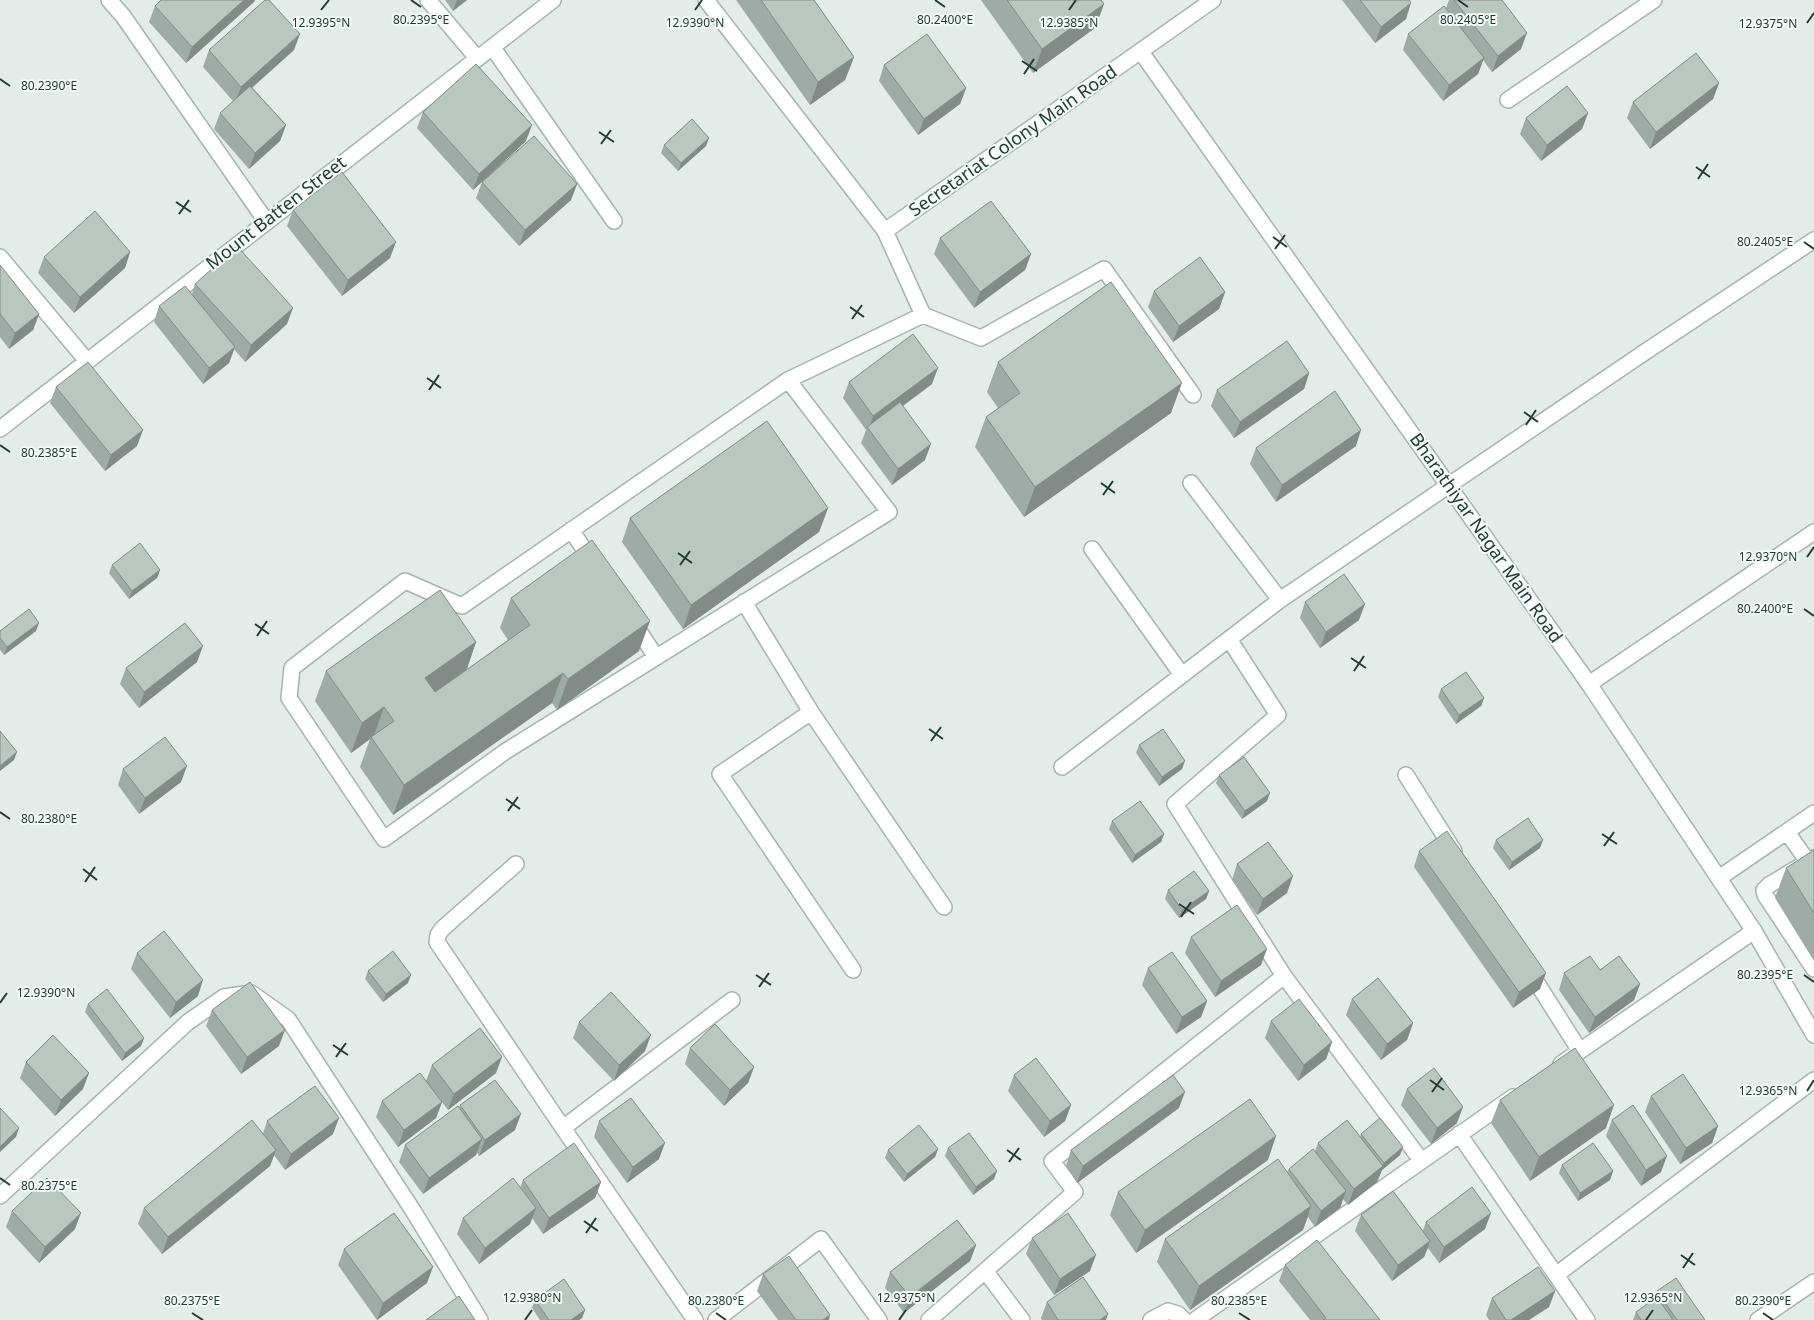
<svg xmlns="http://www.w3.org/2000/svg" width="1814" height="1320" viewBox="0 0 1814 1320" font-family="'Noto Sans',sans-serif">
<style>
.lines{fill:none;stroke-linecap:round;stroke-linejoin:round}
.minor-casing{stroke:#a6b4af;stroke-width:18}
.tertiary-casing{stroke:#a6b4af;stroke-width:18}
.minor{stroke:#fff;stroke-width:15}
.tertiary{stroke:#fff;stroke-width:15}
.wall{fill:#9faba6}
.shaded-wall{fill:#828b87}
.building{fill:#b9c7c1;stroke:#828b87}
.ticks{fill:none;stroke:#243c37;stroke-width:2}
.labels{text-anchor:middle;stroke-width:4;stroke-linejoin:round;paint-order:stroke}
.street-label{font-size:18px;fill:#243c37;stroke:#f3f9f6}
.ticks-label{font-size:12px;text-anchor:middle;fill:#243c37;stroke:#f3f9f6;stroke-width:4;stroke-linejoin:round;paint-order:stroke}
</style>
<rect width="100%" height="100%" fill="#e3ece8"/>
<g class="lines">
<!-- minor casing -->
<g class="minor-casing">
<path id="minor" d="M109 0 123 16 266 221
M428 0 477 58
M493 48 614 221
M1508 100 1654 0
M0 257 87 361
M923 315 981 338 1104 269 1193 395
M788 380 889 512 506 751 384 839 289 698 292 668 405 581 462 606 788 380 923 315 885 231
M0 429 553 0
M1191 483 1280 600
M571 530 594 564
M1092 549 1182 675
M744 602 811 712 720 774 853 970
M633 622 656 657
M1589 684 1814 532
M811 712 944 907
M1062 767 1280 600 1645 352 1814 240
M1406 775 1454 851
M1787 832 1808 862
M1814 858 1769 885 1764 890 1765 895 1814 969
M516 864 442 929 438 935 437 942 563 1128
M1719 878 1814 813
M1530 972 1580 1051
M1284 976 1421 1160
M1561 1064 1754 931
M1459 1134 1587 1320
M0 1196 188 1022 224 997 251 993 288 1019 412 1209 480 1320
M986 1272 1022 1320
M1556 1275 1814 1080
M695 1320 563 1128 732 1000
M716 1320 821 1239 879 1320
M929 1320 1075 1192 1052 1161 1284 976 1175 804 1278 715 1229 639
M1151 1320 1168 1311 1178 1314 1184 1320
M1195 1320 1513 1097
M1758 1320 1814 1282"/>
</g>
<!-- tertiary casing -->
<g class="tertiary-casing">
<path id="tertiary" d="M706 0 885 231 1213 0
M1141 52 1589 684 1754 931 1814 1035"/>
</g>
<!-- minor -->
<use href="#minor" class="minor"/>
<!-- tertiary -->
<use href="#tertiary" class="tertiary"/>
</g>
<!-- wall -->
<path class="wall" d="M161 0H255L254 2 186 63 149 22 155 6Z
M445 0H467L453 11Z
M736 0H814L854 57 845 80 810 105Z
M981 0H1101L1104 4 1095 28 1033 73Z
M1342 0H1409L1406 19 1375 43Z
M1449 0H1454L1521 49 1492 72 1483 60 1478 74 1443 101 1403 50 1408 34 1446 8Z
M209 50H294L252 87 286 125 280 141 249 169 214 129 220 113 233 101 203 67Z
M884 65 966 88 960 104 918 135 879 81Z
M1719 83 1713 99 1650 149 1627 118 1633 102Z
M423 112 526 141 493 172 577 184 571 200 519 246 476 198 482 182 473 190 417 128Z
M1588 113 1582 129 1541 161 1520 134 1526 118Z
M664 145 706 146 678 171 661 153Z
M293 210 390 258 342 296 287 226Z
M940 238 1031 254 1025 270 974 308 934 254Z
M130 252 125 268 74 313 38 273 44 257Z
M0 265 39 314 33 330 9 349 0 337Z
M195 284 287 324 245 362 234 349 229 363 203 384 154 322 159 306 192 294Z
M1154 291 1225 292 1219 309 1173 342 1148 307Z
M998 362 1171 413 1024 517 975 447 986 417 998 408 987 392Z
M1309 373 1304 389 1234 438 1211 406 1217 390Z
M849 382 932 384 903 406 925 460 892 485 861 443 866 430 843 398Z
M56 387 137 446 105 471 50 403Z
M1356 446 1276 502 1250 464 1256 448Z
M828 508 819 532 683 629 622 542 630 518Z
M112 565 160 570 157 578 129 599 109 573Z
M511 598 639 651 557 710 552 703 393 815 360 767 370 739 351 753 315 701 326 671 476 642 466 670 508 640 500 628Z
M1305 602 1359 620 1320 648 1300 618Z
M0 631H36L4 655 0 650Z
M197 662 139 708 120 684 126 668Z
M1441 689 1484 698 1481 706 1456 724 1438 697Z
M1139 745 1182 769 1159 786 1136 753Z
M123 769 181 782 139 814 118 785Z
M1219 775 1267 801 1242 819 1216 783Z
M1112 821 1164 834 1161 842 1132 863 1109 829Z
M1496 840 1540 848 1509 870 1493 848Z
M1814 850V961L1775 898 1786 868Z
M1419 851 1540 989 1513 1008 1414 867Z
M1237 864 1287 893 1257 915 1232 880Z
M1168 890 1209 891 1206 899 1179 918 1165 899Z
M1191 937 1261 965 1215 997 1185 953Z
M137 953 198 996 170 1018 131 969Z
M1148 968 1207 1001 1201 1017 1176 1034 1142 985Z
M1600 970 1640 984 1634 1000 1589 1033 1559 990 1564 973Z
M368 971 408 983 383 1002 365 979Z
M1352 999 1413 1023 1407 1040 1381 1060 1346 1015Z
M88 1004 144 1038 141 1046 122 1061 85 1012Z
M212 1010 279 1046 241 1074 206 1026Z
M1271 1021 1332 1042 1326 1059 1298 1081 1265 1038Z
M579 1022 645 1051 614 1081 573 1038Z
M690 1048 754 1067 748 1083 724 1106 685 1064Z
M26 1062 83 1089 55 1116 20 1078Z
M432 1065 496 1073 448 1110 442 1102 436 1118 398 1147 376 1117 382 1101 426 1081Z
M1014 1075 1071 1105 1065 1121 1044 1137 1008 1091Z
M1407 1089 1457 1123 1431 1144 1401 1105Z
M1651 1096 1718 1126 1712 1143 1680 1164 1645 1112Z
M1500 1100 1606 1128 1530 1181 1491 1123Z
M460 1105 515 1130 479 1156 477 1152 476 1155 423 1194 399 1162 405 1145 459 1108Z
M1179 1108 1077 1183 1066 1166 1071 1150Z
M1612 1120 1661 1172 1641 1186 1606 1136Z
M267 1121 333 1134 285 1170 274 1155 270 1166 162 1254 138 1224 144 1208 263 1134Z
M599 1121 659 1159 627 1183 594 1137Z
M1361 1134 1403 1147 1400 1155 1382 1170 1377 1182 1348 1205 1343 1199 1340 1208 1315 1227 1308 1217 1303 1230 1190 1310 1157 1262 1165 1239 1287 1172 1289 1169 1315 1151 1318 1143 1360 1137Z
M948 1148 994 1179 973 1195 945 1156Z
M938 1149 935 1157 904 1182 885 1158 888 1150Z
M1268 1160 1136 1253 1110 1215 1118 1192Z
M1562 1165 1613 1171 1610 1180 1578 1201 1559 1173Z
M523 1180 601 1182 595 1198 543 1234 532 1218 530 1224 479 1264 457 1234 463 1218 520 1188Z
M12 1211 75 1229 39 1263 6 1227Z
M1361 1215 1423 1230 1426 1222 1485 1229 1439 1263 1428 1248 1424 1257 1392 1281 1355 1231Z
M1032 1238 1090 1271 1054 1295 1026 1254Z
M976 1245 970 1261 904 1313 885 1288 890 1272Z
M344 1249 427 1283 377 1320 338 1265Z
M1285 1265 1380 1320H1310L1279 1281Z
M763 1274 829 1320H778L757 1291Z
M1555 1291 1549 1307 1529 1320H1489L1486 1315 1492 1298Z
M1657 1291 1705 1320H1633L1636 1312 1654 1299Z
M535 1300 585 1310 582 1318 579 1320H540L532 1308Z
M1047 1302 1106 1320H1042L1041 1318Z"/>
<!-- shaded-wall -->
<path class="shaded-wall" d="M244 0H255L254 2 186 63 192 47Z
M457 0H467L453 11Z
M1411 3 1406 19 1375 43 1381 27Z
M1104 4 1095 28 1033 73 1042 49Z
M1527 33 1521 49 1492 72 1498 56Z
M300 34 294 50 235 103 241 87Z
M854 57 845 80 810 105 818 82Z
M1484 58 1478 74 1443 101 1449 85Z
M1719 83 1713 99 1650 149 1656 132Z
M966 88 960 104 918 135 924 119Z
M1588 113 1582 129 1541 161 1547 145Z
M286 125 280 141 249 169 255 153Z
M532 125 526 141 473 190 479 174Z
M709 138 706 146 678 171 681 163Z
M577 184 571 200 519 246 525 230Z
M396 242 390 258 342 296 348 280Z
M130 252 125 268 74 313 80 297Z
M1031 254 1025 270 974 308 980 292Z
M1225 292 1219 309 1173 342 1179 326Z
M293 308 287 324 245 362 251 345Z
M39 314 33 330 9 349 15 333Z
M235 347 229 363 203 384 209 368Z
M938 368 932 384 870 430 869 429 873 416Z
M1309 373 1304 389 1234 438 1240 422Z
M1182 383 1171 413 1024 517 1035 487Z
M143 430 137 446 105 471 111 455Z
M1361 430 1356 446 1276 502 1282 485Z
M931 444 925 460 892 485 898 469Z
M828 508 819 532 683 629 691 605Z
M160 570 157 578 129 599 132 591Z
M1365 604 1359 620 1320 648 1326 632Z
M650 621 639 651 557 710 568 679Z
M39 623 36 631 4 655 7 647Z
M476 642 466 672 414 708 425 678Z
M203 646 197 662 139 708 144 692Z
M563 673 552 703 393 815 404 785Z
M1484 698 1481 706 1456 724 1459 715Z
M384 707 373 738 371 737 370 739 351 753 362 723Z
M17 752 14 760 0 771V766Z
M1185 761 1182 769 1159 786 1162 777Z
M187 766 181 782 139 814 145 798Z
M1270 793 1267 801 1242 819 1245 811Z
M1164 834 1161 842 1132 863 1135 855Z
M1543 840 1540 848 1509 870 1512 862Z
M1293 876 1287 893 1257 915 1263 899Z
M1209 891 1206 899 1179 918 1182 910Z
M1267 949 1261 965 1215 997 1221 981Z
M1546 973 1540 989 1513 1008 1519 992Z
M411 975 408 983 383 1002 386 994Z
M203 980 198 996 170 1018 176 1002Z
M1640 984 1634 1000 1589 1033 1595 1017Z
M1207 1001 1201 1017 1176 1034 1182 1017Z
M1413 1023 1407 1040 1381 1060 1387 1044Z
M285 1030 279 1046 241 1074 247 1057Z
M651 1035 645 1051 614 1081 619 1065Z
M144 1038 141 1046 122 1061 125 1053Z
M1332 1042 1326 1059 1298 1081 1304 1065Z
M502 1057 496 1073 448 1110 454 1094Z
M754 1067 748 1083 724 1106 730 1090Z
M89 1073 83 1089 55 1116 61 1100Z
M1185 1092 1179 1108 1077 1183 1083 1166Z
M442 1102 436 1118 398 1147 404 1130Z
M1071 1105 1065 1121 1044 1137 1050 1121Z
M1614 1105 1606 1128 1530 1181 1539 1157Z
M1463 1107 1457 1123 1431 1144 1437 1128Z
M521 1114 515 1130 479 1156 485 1140Z
M339 1118 333 1134 285 1170 291 1154Z
M1718 1126 1712 1143 1680 1164 1686 1148Z
M19 1128 16 1137 0 1152V1147Z
M1276 1136 1268 1160 1136 1253 1145 1230Z
M482 1139 476 1155 423 1194 429 1178Z
M665 1143 659 1159 627 1183 633 1167Z
M1403 1147 1400 1155 1382 1170 1377 1182 1348 1205 1354 1189 1382 1167 1384 1163Z
M938 1149 935 1157 904 1182 907 1174Z
M276 1150 270 1166 162 1254 168 1237Z
M1667 1156 1661 1172 1641 1186 1646 1170Z
M997 1171 994 1179 973 1195 976 1187Z
M1613 1171 1610 1180 1578 1201 1580 1193Z
M601 1182 595 1198 543 1234 549 1218Z
M1346 1191 1340 1208 1315 1227 1321 1211Z
M1311 1206 1303 1230 1190 1310 1199 1286Z
M536 1208 530 1224 479 1264 485 1248Z
M81 1213 75 1229 39 1263 45 1247Z
M1491 1213 1485 1229 1439 1263 1444 1247Z
M1430 1241 1424 1257 1392 1281 1398 1265Z
M976 1245 970 1261 904 1313 910 1297Z
M1096 1255 1090 1271 1054 1295 1060 1279Z
M433 1267 427 1283 377 1320 383 1303Z
M1555 1291 1549 1307 1529 1320H1511Z
M585 1310 582 1318 579 1320H571Z
M1108 1314 1106 1320H1100Z
M830 1315 829 1320H823Z"/>
<!-- building -->
<path class="building" d="M161 0H244L192 47 155 6Z
M265 0H269L300 34 241 87 209 50Z
M761 0H814L854 57 818 82Z
M1007 0H1101L1104 4 1042 49Z
M1360 0H1409L1411 3 1381 27Z
M1454 0H1502L1527 33 1498 56Z
M1444 6 1484 58 1449 85 1408 34Z
M927 34 966 88 924 119 884 65Z
M1696 53 1719 83 1656 132 1633 102Z
M476 64 532 125 479 174 423 112Z
M250 86 286 125 255 153 220 113Z
M1567 86 1588 113 1547 145 1526 118Z
M692 119 709 138 681 163 664 145Z
M534 136 577 184 525 230 482 182Z
M342 172 396 242 348 280 293 210Z
M991 201 1031 254 980 292 940 238Z
M95 211 130 252 80 297 44 257Z
M237 246 293 308 251 345 195 284Z
M1200 257 1225 292 1179 326 1154 291Z
M0 265 39 314 15 333 0 314Z
M1111 282 1182 383 1035 487 986 417 1020 393 998 362Z
M185 286 235 347 209 368 159 306Z
M913 334 938 368 873 416 849 382Z
M1287 341 1309 373 1240 422 1217 390Z
M88 362 143 430 111 455 56 387Z
M1335 391 1361 430 1282 485 1256 448Z
M900 402 931 444 898 469 867 427Z
M767 421 828 508 691 605 630 518Z
M592 540 650 621 568 679 563 673 404 785 371 737 394 721 384 707 362 723 326 671 440 590 476 642 425 678 435 692 530 625 511 598Z
M140 543 160 570 132 591 112 565Z
M1344 574 1365 604 1326 632 1305 602Z
M29 609 39 623 7 647 0 638V631Z
M185 623 203 646 144 692 126 668Z
M1466 672 1484 698 1459 715 1441 689Z
M1163 729 1185 761 1162 777 1139 745Z
M0 731 17 752 0 766Z
M165 737 187 766 145 798 123 769Z
M1244 757 1270 793 1245 811 1219 775Z
M1140 801 1164 834 1135 855 1112 821Z
M1528 818 1543 840 1512 862 1496 840Z
M1447 831 1546 973 1519 992 1419 851Z
M1268 842 1293 876 1263 899 1237 864Z
M1814 850V913L1786 868Z
M1194 871 1209 891 1182 910 1168 890Z
M1237 905 1267 949 1221 981 1191 937Z
M164 931 203 980 176 1002 137 953Z
M393 951 411 975 386 994 368 971Z
M1172 952 1207 1001 1182 1017 1148 968Z
M1590 956 1600 970 1619 956 1640 984 1595 1017 1564 973Z
M1378 978 1413 1023 1387 1044 1352 999Z
M250 982 285 1030 247 1057 212 1010Z
M107 989 144 1038 125 1053 88 1004Z
M611 992 651 1035 619 1065 579 1022Z
M1299 999 1332 1042 1304 1065 1271 1021Z
M715 1024 754 1067 730 1090 690 1048Z
M480 1028 502 1057 454 1094 432 1065Z
M53 1035 89 1073 61 1100 26 1062Z
M1575 1048 1614 1105 1539 1157 1500 1100Z
M1036 1058 1071 1105 1050 1121 1014 1075Z
M1434 1068 1463 1107 1437 1128 1407 1089Z
M420 1073 442 1102 404 1130 382 1101Z
M1683 1074 1718 1126 1686 1148 1651 1096Z
M1173 1075 1185 1092 1083 1166 1071 1150Z
M495 1080 521 1114 485 1140 460 1105Z
M315 1086 339 1118 291 1154 267 1121Z
M631 1098 665 1143 633 1167 599 1121Z
M1250 1099 1276 1136 1145 1230 1118 1192Z
M1633 1105 1667 1156 1646 1170 1612 1120Z
M458 1106 482 1139 429 1178 405 1145Z
M0 1108 19 1128 0 1147Z
M1380 1118 1403 1147 1384 1163 1361 1134Z
M252 1120 276 1150 168 1237 144 1208Z
M1347 1120 1383 1166 1354 1189 1318 1143Z
M919 1125 938 1149 907 1174 888 1150Z
M969 1133 997 1171 976 1187 948 1148Z
M574 1143 601 1182 549 1218 523 1180Z
M1593 1143 1613 1171 1580 1193 1562 1165Z
M1313 1149 1346 1191 1321 1211 1289 1169Z
M1278 1159 1311 1206 1199 1286 1165 1239Z
M47 1178 81 1213 45 1247 12 1211Z
M513 1178 536 1208 485 1248 463 1218Z
M1472 1187 1491 1213 1444 1247 1426 1222Z
M1393 1191 1430 1241 1398 1265 1361 1215Z
M394 1213 433 1267 383 1303 344 1249Z
M1068 1213 1096 1255 1060 1279 1032 1238Z
M957 1220 976 1245 910 1297 890 1272Z
M1317 1240 1380 1320H1323L1326 1318 1285 1265Z
M789 1256 830 1315 823 1320H796L763 1274Z
M1538 1267 1555 1291 1511 1320H1506L1492 1298Z
M1083 1277 1108 1314 1100 1320H1058L1047 1302Z
M1676 1278 1705 1320H1677L1657 1291Z
M564 1279 585 1310 571 1320H549L535 1300Z
M459 1296 475 1320H426Z
M1657 1297 1673 1320H1641L1636 1312Z"/>
<!-- ticks -->
<path class="ticks" d="M411 0 421 7M935 0 945 7M1458 0 1468 7M321 10 329 0M695 10 702 0M1069 10 1076 0M1807 23 1814 13M1022 61 1037 71M1024 74 1034 59M0 79 10 86M599 132 614 142M601 144 611 130M1696 167 1710 177M1698 179 1708 164M176 202 191 212M179 214 189 200M1273 237 1287 247M1804 242 1814 249M1275 249 1285 235M850 307 864 317M852 319 862 305M427 378 441 388M429 390 439 375M1524 412 1538 422M1526 425 1536 410M0 445 10 452M1101 483 1115 493M1103 495 1113 481M678 553 692 563M1807 557 1814 547M680 565 690 551M1804 609 1814 616M255 624 269 634M257 636 267 621M1351 658 1366 668M1354 671 1364 656M929 729 943 739M931 741 941 727M506 799 520 809M508 811 518 797M0 812 10 819M1602 834 1617 844M1604 846 1614 832M83 869 97 880M85 882 95 867M1179 904 1194 914M1181 917 1191 902M756 975 771 985M1804 975 1814 982M759 987 769 973M0 1003 7 993M333 1045 348 1055M336 1057 346 1043M1430 1080 1444 1090M1807 1091 1814 1080M1432 1092 1442 1078M1007 1150 1021 1160M1009 1162 1019 1148M0 1178 10 1185M584 1221 598 1231M586 1233 596 1218M1681 1255 1695 1265M1683 1268 1693 1253M192 1313 203 1320M716 1313 726 1320M1239 1313 1250 1320M1763 1313 1773 1320M525 1320 532 1310M899 1320 906 1310M1646 1320 1653 1310"/>
<g class="labels">
<!-- street labels -->
<g class="street-label">
<text transform="translate(1013 141) rotate(-35)" y="6">Secretariat Colony Main Road</text>
<text transform="translate(276 213) rotate(-38)" y="6">Mount Batten Street</text>
<text transform="translate(1486 538) rotate(55)" y="6">Bharathiyar Nagar Main Road</text>
</g>
</g>
<g class="ticks-label">
<text x="421" y="24">80.2395°E</text>
<text x="945" y="24">80.2400°E</text>
<text x="1468" y="24">80.2405°E</text>
<text x="321" y="27">12.9395°N</text>
<text x="695" y="27">12.9390°N</text>
<text x="1069" y="27">12.9385°N</text>
<text x="1768" y="28">12.9375°N</text>
<text x="49" y="90">80.2390°E</text>
<text x="1765" y="246">80.2405°E</text>
<text x="49" y="457">80.2385°E</text>
<text x="1768" y="561">12.9370°N</text>
<text x="1765" y="613">80.2400°E</text>
<text x="49" y="823">80.2380°E</text>
<text x="1765" y="979">80.2395°E</text>
<text x="46" y="997">12.9390°N</text>
<text x="1768" y="1095">12.9365°N</text>
<text x="49" y="1190">80.2375°E</text>
<text x="532" y="1302">12.9380°N</text>
<text x="906" y="1302">12.9375°N</text>
<text x="1653" y="1302">12.9365°N</text>
<text x="192" y="1305">80.2375°E</text>
<text x="716" y="1305">80.2380°E</text>
<text x="1239" y="1305">80.2385°E</text>
<text x="1763" y="1305">80.2390°E</text>
</g>
</svg>
